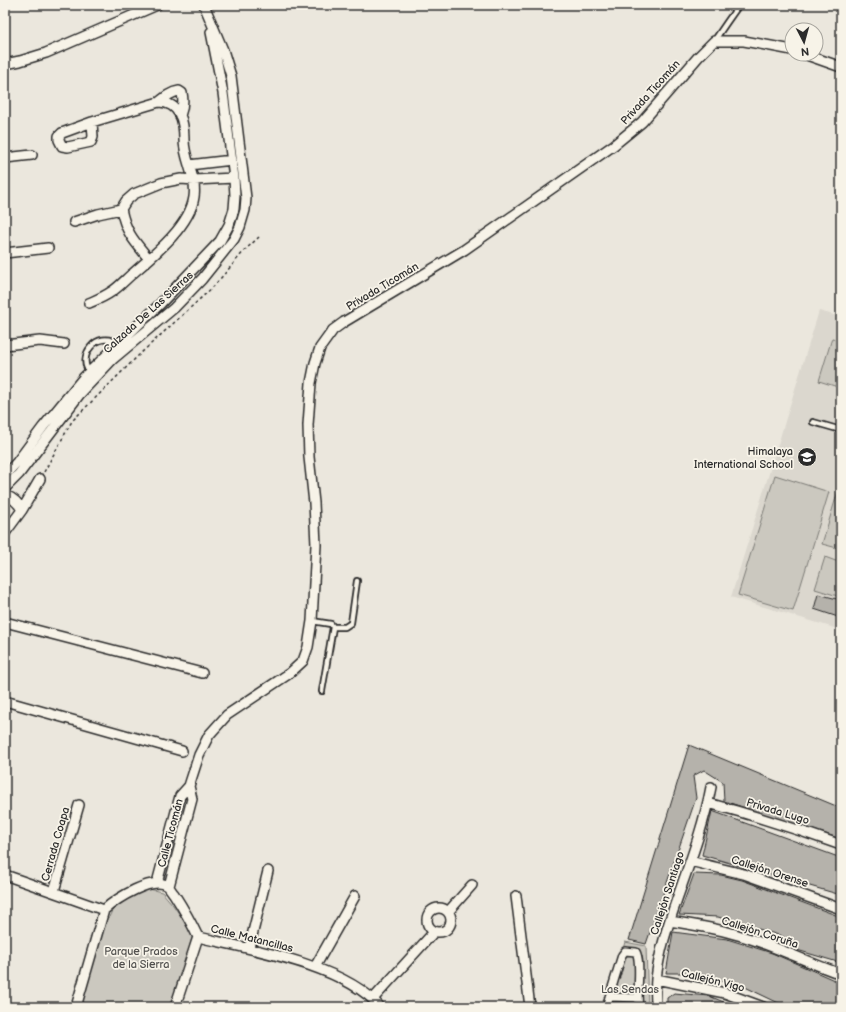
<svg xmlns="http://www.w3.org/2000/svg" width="846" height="1012" viewBox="0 0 846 1012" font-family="'Balsamiq Sans',sans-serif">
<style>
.built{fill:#dbd7ce}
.green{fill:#cbc8bf;stroke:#7b7a75}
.building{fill:#b5b2ab;stroke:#2b2b2b}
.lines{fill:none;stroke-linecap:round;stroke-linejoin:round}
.service-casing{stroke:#2b2b2b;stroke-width:8}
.pedestrian-casing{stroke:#2b2b2b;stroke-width:10}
.minor-casing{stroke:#2b2b2b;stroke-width:12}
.path{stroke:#2b2b2b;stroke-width:1.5;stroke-dasharray:3 3;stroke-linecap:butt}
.service{stroke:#f7f3e8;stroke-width:4.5}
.pedestrian{stroke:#f7f3e8;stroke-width:7}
.minor{stroke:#f7f3e8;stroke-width:9}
.labels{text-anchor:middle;stroke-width:3.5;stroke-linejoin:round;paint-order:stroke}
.street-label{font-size:11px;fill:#2b2b2b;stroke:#f7f3e8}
.poi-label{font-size:11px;fill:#2b2b2b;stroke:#f7f3e8;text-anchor:end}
.park-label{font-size:11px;fill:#535250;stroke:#f7f3e8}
</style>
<rect width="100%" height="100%" fill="#ebe7dd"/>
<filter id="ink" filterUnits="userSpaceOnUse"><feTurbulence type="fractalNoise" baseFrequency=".025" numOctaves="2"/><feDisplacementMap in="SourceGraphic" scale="8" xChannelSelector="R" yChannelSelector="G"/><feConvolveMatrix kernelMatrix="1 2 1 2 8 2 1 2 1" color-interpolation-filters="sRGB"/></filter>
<g filter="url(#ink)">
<!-- built -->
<path class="built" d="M819 311 841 317V630L731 597Z"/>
<!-- green -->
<path class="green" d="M832 338 841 340V388L819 381Z
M775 475 829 492 793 611 738 595Z
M841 481V549L822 544Z
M825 557 841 563V597L815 589Z
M149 889 162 892 173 905 193 934 173 1007H79C86 986 105 912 120 900 127 894 140 892 149 889Z
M625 942 646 946 648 1007H606Z"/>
<!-- building -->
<path class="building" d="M818 594 841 600V618L814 609Z
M689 745 841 808V839L724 801 723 782 704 770 693 776 696 798 646 944 629 940Z
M712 811 841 858V895L702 855Z
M694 874 721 875 742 880 841 917V963L797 950 782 936 718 917 679 915Z
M673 932 727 939 772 953 841 983V1007H787L743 986 690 973H666Z
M674 993 709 996 736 1007H667V998Z"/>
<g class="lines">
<!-- service casing -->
<g class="service-casing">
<path id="service" d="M714 41 727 22 739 5
M90 372C76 358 97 328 118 344
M813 422 841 430
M312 621 331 624 333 627 322 691
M333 627H345L351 623 357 581"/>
</g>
<!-- pedestrian casing -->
<g class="pedestrian-casing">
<path id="pedestrian" d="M609 997 638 998
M606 1007 622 955 625 951 636 952C642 963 636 992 639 1007"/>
</g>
<!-- minor casing -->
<g class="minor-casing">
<path id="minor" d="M804 54 841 67
M5 64 20 61 46 53 157 5
M159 102C165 97 171 92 179 91L182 93C184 102 183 108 180 116
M5 158 32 155
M189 165 232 160
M74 222 98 214 121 209
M5 253 48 248
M149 259C134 241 126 233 121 209L126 201 134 194 161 183 181 179 194 180 234 178
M89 303C96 300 104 297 111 292 118 288 125 280 132 274 153 256 190 226 194 197 197 177 184 160 184 140 184 122 181 103 159 102L92 122 62 133 59 136V140L62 146 68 147 91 142 93 137 92 122
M5 345 40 341 64 344
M5 475 17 462 43 427 84 377 161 303 220 241 229 225 234 209 235 196 234 178 223 93 211 32
M5 488 19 474 79 395 113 359 174 308 202 279 234 239 240 227 245 210 246 198 231 76 223 50 204 5
M5 495C13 498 18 502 22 510
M5 533 22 510 40 479
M5 622 202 673
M5 701 182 751
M708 803C753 815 797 829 841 845
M690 861 744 874 841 909
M5 875 104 910
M157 883 180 796 189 786 199 755 209 735 227 715 290 673 303 661 308 647 312 621 316 545 314 503 309 457 308 425 311 383 315 363 320 348 333 330 344 322 464 250 614 145 642 122 699 56 714 41H744L792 50
M169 886 192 799 189 786
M54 891 79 805
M516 896 530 1007
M427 920a12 12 0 1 1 24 0a12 12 0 1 1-24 0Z
M104 910C116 899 153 875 168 886 170 888 172 892 174 894 183 908 191 922 198 937
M448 912 472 885
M670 921C693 925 716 928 738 935 774 945 806 962 841 974
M198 937C250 949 345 965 380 1007
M249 948 268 871
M315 967 355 896
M656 979 725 993 763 1007
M373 999 434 932
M76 1007 104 910
M175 1007 198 937
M656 1007C656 998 655 988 656 979 659 952 668 925 677 899 690 862 704 825 711 787"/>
</g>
<!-- path -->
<path class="path" d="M44 472 72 421 141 353 213 287 246 249 259 237"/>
<!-- service -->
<use href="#service" class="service"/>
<!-- pedestrian -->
<use href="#pedestrian" class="pedestrian"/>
<!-- minor -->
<use href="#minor" class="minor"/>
</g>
</g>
<!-- icons -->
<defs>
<g id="school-disc" transform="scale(1)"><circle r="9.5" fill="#2b2b2b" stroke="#f7f3e8"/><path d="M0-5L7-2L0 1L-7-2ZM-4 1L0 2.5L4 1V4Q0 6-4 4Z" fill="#fff"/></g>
</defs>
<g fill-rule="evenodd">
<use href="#school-disc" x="807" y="457"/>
</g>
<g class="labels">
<!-- street labels -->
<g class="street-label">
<text transform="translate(650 92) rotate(-48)" y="4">Privada Ticomán</text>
<text transform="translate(382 286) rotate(-31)" y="4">Privada Ticomán</text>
<text transform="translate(148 312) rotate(-42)" y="4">Calzada De Las Sierras</text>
<text transform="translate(778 811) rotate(17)" y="4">Privada Lugo</text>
<text transform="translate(170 833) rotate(-75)" y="4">Calle Ticomán</text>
<text transform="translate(55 844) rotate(-74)" y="4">Cerrada Coapa</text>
<text transform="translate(770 871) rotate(18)" y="4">Callejón Orense</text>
<text transform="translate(667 893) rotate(-72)" y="4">Callejón Santiago</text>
<text transform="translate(760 932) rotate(18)" y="4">Callejón Coruña</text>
<text transform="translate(252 938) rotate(14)" y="4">Calle Matancillas</text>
<text transform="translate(713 980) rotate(14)" y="4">Callejón Vigo</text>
</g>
<!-- poi labels -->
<g class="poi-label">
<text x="793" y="455">Himalaya<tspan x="793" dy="13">International School</tspan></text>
</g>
<!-- park labels -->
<g class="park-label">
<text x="141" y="955">Parque Prados<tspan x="141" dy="13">de la Sierra</tspan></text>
<text x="630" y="993">Las Sendas</text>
</g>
</g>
<!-- margin -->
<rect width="846" height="1012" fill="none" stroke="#f7f3e8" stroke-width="20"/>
<rect x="10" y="10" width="826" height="992" fill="none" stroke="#2b2b2b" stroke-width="1.5" filter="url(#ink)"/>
<!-- north arrow -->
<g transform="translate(804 42) rotate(174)"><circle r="19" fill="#f7f3e8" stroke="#a5a39c"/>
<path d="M0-3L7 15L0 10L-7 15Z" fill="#2b2b2b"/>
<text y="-6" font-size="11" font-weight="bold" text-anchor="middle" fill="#2b2b2b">N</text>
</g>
</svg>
